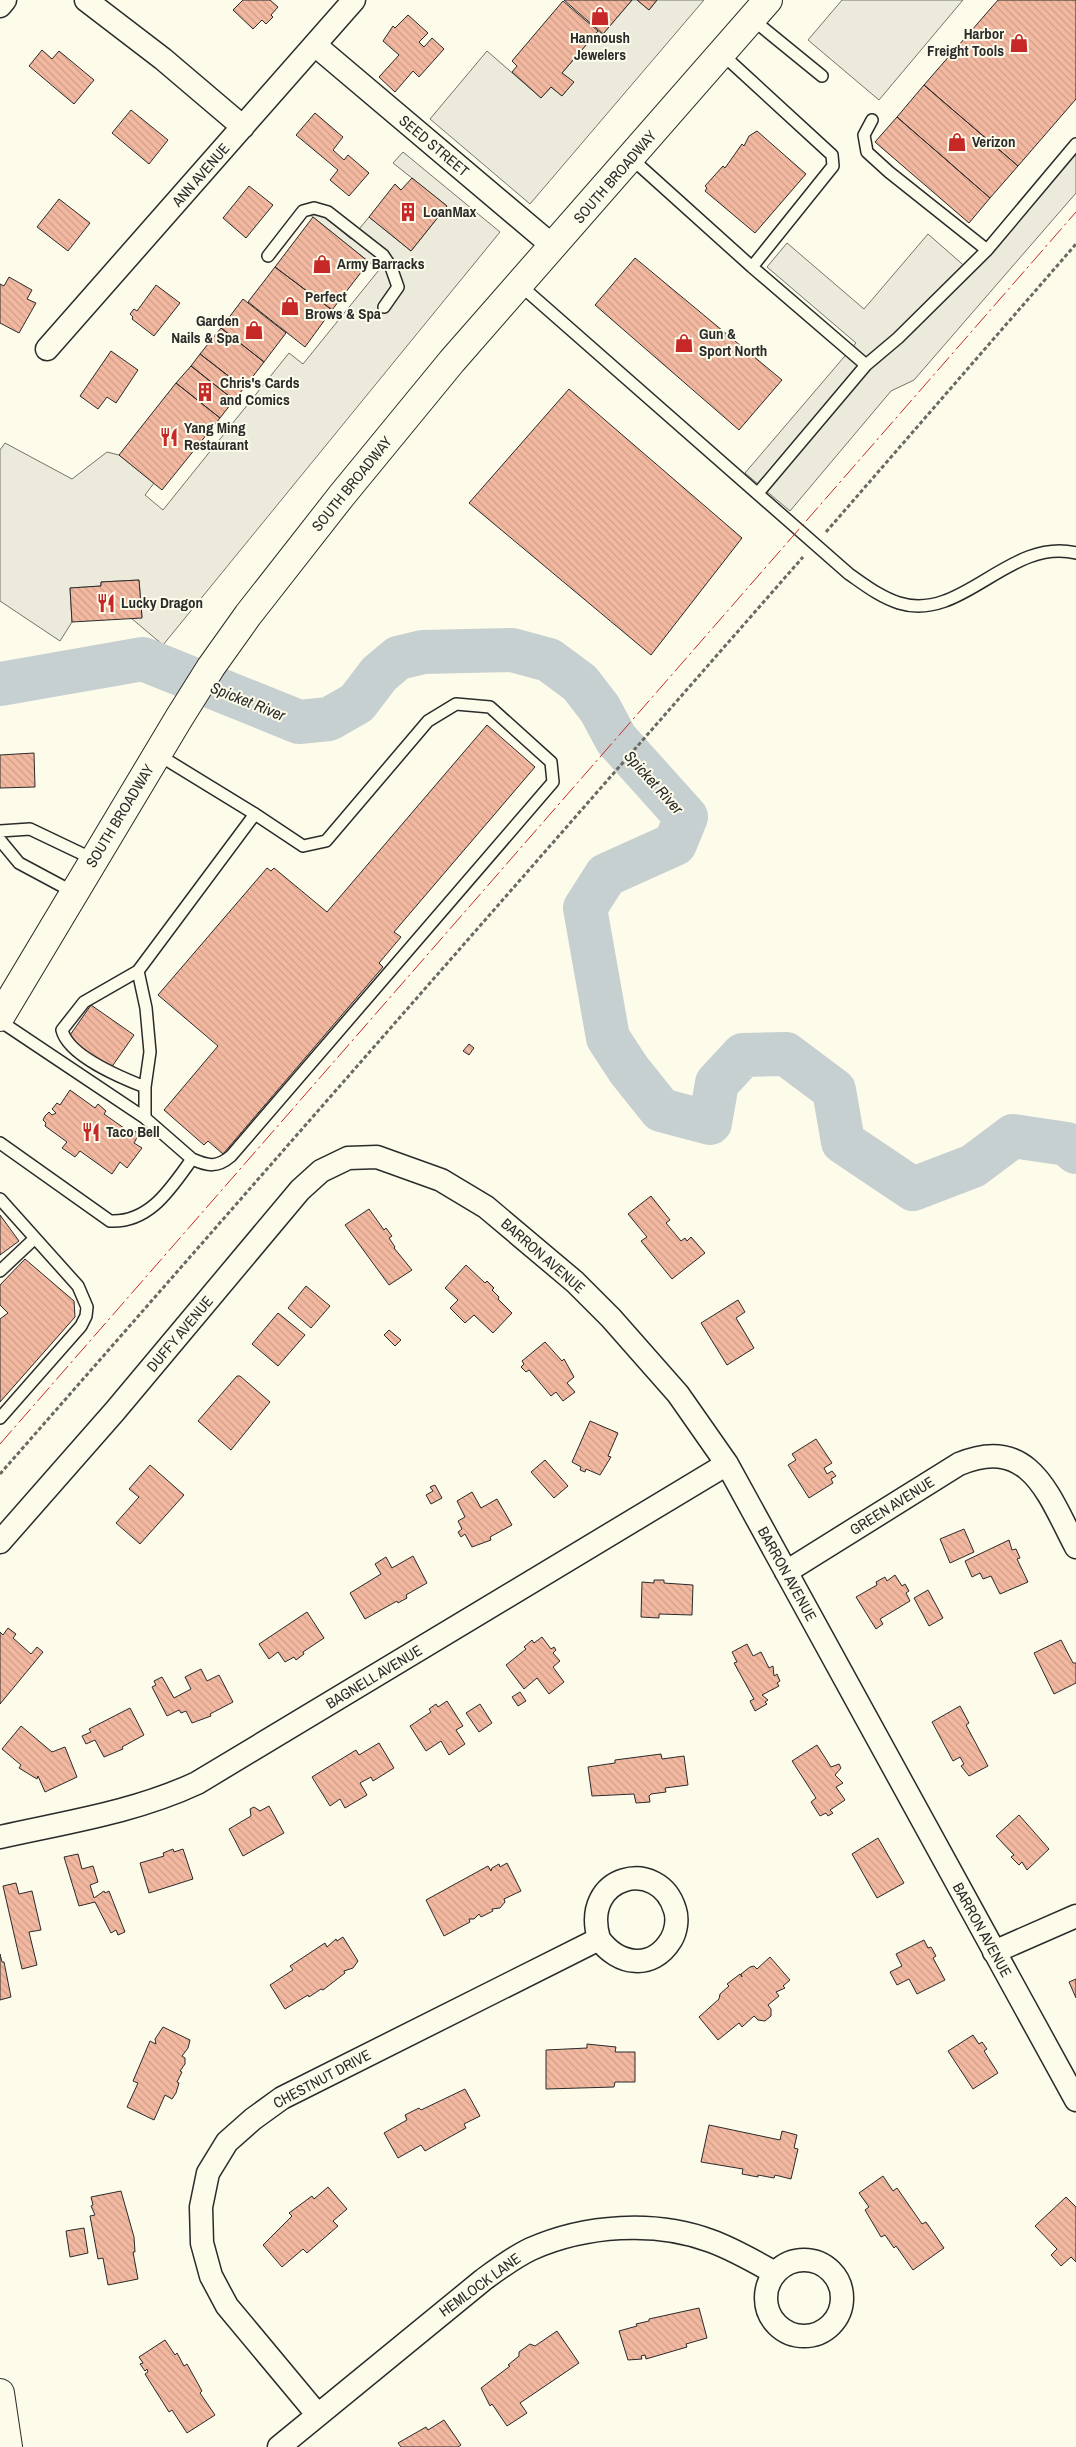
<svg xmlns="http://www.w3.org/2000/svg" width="1076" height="2447" viewBox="0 0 1076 2447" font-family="'Archivo Narrow',sans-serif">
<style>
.parking{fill:#eceadb;stroke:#74746e}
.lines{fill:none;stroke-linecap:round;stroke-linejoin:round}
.river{stroke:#c7d0d0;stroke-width:44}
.building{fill:url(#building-back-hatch);stroke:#2b2b2b}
.service-casing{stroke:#2b2b2b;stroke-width:14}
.minor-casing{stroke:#2b2b2b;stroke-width:25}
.tertiary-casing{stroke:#2b2b2b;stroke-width:30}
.primary-casing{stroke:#2b2b2b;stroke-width:30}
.path{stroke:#6a6964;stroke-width:3;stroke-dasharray:4 2.5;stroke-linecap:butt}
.service{stroke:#fdfbea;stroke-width:11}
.minor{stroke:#fdfbea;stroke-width:22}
.tertiary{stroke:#fdfbea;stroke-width:28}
.primary{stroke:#fdfbea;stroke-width:28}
.power{stroke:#c62828;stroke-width:1;stroke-dasharray:18 4 2.5 4;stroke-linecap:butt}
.labels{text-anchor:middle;stroke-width:4;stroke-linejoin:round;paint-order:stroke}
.poi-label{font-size:15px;font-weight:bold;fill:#2b2b2b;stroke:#fdfbea;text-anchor:start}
.street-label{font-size:15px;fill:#2b2b2b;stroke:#fdfbea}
.water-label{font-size:16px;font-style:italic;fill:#2b2b2b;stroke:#fdfbea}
</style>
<defs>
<pattern id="building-back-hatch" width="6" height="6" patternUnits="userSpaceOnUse" patternTransform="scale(1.25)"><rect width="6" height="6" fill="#f2b8a0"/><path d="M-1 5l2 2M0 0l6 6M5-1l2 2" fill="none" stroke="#d09e8a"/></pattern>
</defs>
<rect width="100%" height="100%" fill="#fdfbea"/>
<!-- parking -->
<path class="parking" d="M632 0H637L649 10 657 0H704L530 204 430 119 487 51 541 98 551 87 562 96 573 82 562 73 598 31 603 34Z
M842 0H963L879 100 808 40Z
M1076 144V193L914 380 891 391 790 511 745 473 856 343 767 267 787 243 864 309 928 234 969 270Z
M403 152 500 232 163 645 131 618 142 617 139 580 101 582V586L70 588 72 622 60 641 0 601V450L5 443 72 479 107 452 119 455 154 483 145 495 163 510 289 353 303 364 379 270 309 214 314 208 351 239 369 217 411 251 447 206 393 163Z"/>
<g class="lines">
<!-- river -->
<path class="river" d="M0 684 143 659 299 722 329 719 357 703 379 674 398 658 423 652 512 650 549 660 580 683 600 709 616 739 686 817 675 844 606 875 585 908 608 1038 629 1070 661 1110 710 1123 717 1083 743 1055 786 1054 834 1090 843 1142 913 1189 973 1166 1013 1136 1067 1144 1076 1152"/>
</g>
<!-- building -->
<path class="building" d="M243 0H270L278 7 271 15 273 17 266 24 262 20 253 29 233 10Z
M564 0H632L603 34Z
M637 0H657L649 10Z
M998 0H1076V99L1018 166 924 85Z
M563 1 598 31 562 73 574 82 562 96 551 87 541 98 512 72 517 66 512 61Z
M408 15 428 33 419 42 424 47 432 38 444 49 419 77 413 71 395 92 379 77 399 55 383 41 393 26 395 28Z
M42 50 52 59 59 51 94 80 74 104 29 66Z
M924 85 1018 166 990 198 897 117Z
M131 110 168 140 149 164 112 133Z
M315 113 343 137 333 150 344 160 348 155 369 173 349 196 330 180 338 170 296 135Z
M897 117 990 198 969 223 875 142Z
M757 131 806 174 755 233 705 191 707 188 705 186 723 166 725 168 742 144 744 146 749 136Z
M412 178 447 206 411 251 369 217 395 184 401 190Z
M249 186 273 205 246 238 223 218Z
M59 199 90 223 68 251 37 227Z
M313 217 369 262 332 310 275 267Z
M635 258 782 380 739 430 595 305Z
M275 267 332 310 305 347 248 302Z
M9 277 32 290 27 299 36 303 19 333 0 323V284L4 286Z
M156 285 180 303 154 336 132 319 133 317 130 314 134 309 137 311Z
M243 299 286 333 264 362 221 328Z
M221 328 264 362 244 388 200 354Z
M111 351 138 370 116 403 107 397 98 409 80 396Z
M200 354 244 388 234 400 191 366Z
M191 366 234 400 220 418 176 383Z
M176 383 220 418 162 490 119 455Z
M569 389 742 538 651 655 469 503Z
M139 580 142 618 72 622 70 588 101 586V582Z
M487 725 535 767 394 932 401 937 379 963 383 967 223 1154 208 1141 204 1145 164 1110 218 1046 158 995 267 868 271 871 274 868 327 912Z
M34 753 35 787 0 788V755Z
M91 1005 134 1035 111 1068 68 1038Z
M469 1044 474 1048 469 1055 463 1051Z
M70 1090 95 1108 98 1104 106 1111 104 1114 131 1133 133 1130 139 1134 134 1143 142 1148 127 1168 120 1162 112 1174 80 1151 75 1157 62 1148 67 1142 45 1126 46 1123 43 1120 45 1116 49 1112 52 1115 56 1113 52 1109 57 1103 60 1105Z
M651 1196 670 1220 666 1223 681 1241 685 1238 687 1241 691 1237 705 1253 672 1279 641 1241 647 1237 628 1214Z
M369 1209 384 1230 386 1228 392 1236 389 1238 395 1247 394 1248 412 1270 389 1285 345 1225Z
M0 1215 19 1241 0 1255Z
M25 1259 74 1301 75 1317 0 1402V1319L8 1313 0 1305V1285Z
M466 1265 485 1283 487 1281 494 1288 492 1290 499 1297 498 1299 512 1313 493 1333 474 1315 465 1323 450 1308 458 1300 445 1288Z
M306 1286 330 1306 311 1328 288 1308Z
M738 1300 745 1312 736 1318 754 1348 727 1365 701 1323Z
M278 1313 305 1335 278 1366 252 1344Z
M389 1330 401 1340 395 1346 384 1335Z
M545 1342 562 1361 564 1359 574 1377 567 1383 575 1392 563 1401 556 1392 551 1396 529 1370 526 1372 521 1367 524 1364 522 1361Z
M237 1376H240L270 1402 231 1450 198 1421Z
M590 1421 618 1433 608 1456 611 1457 600 1475 586 1469 585 1472 580 1470 581 1467 572 1462Z
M816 1439 832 1463 824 1468 827 1474 832 1471 836 1476 831 1479 833 1483 809 1498 788 1465 796 1460 792 1454Z
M545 1460 568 1486 554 1498 531 1472Z
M150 1465 184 1495 140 1544 116 1523 139 1497 129 1489Z
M435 1485 442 1498 431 1504 426 1495 433 1491 430 1487Z
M472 1492 481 1508 497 1499 512 1525 490 1537 491 1540 472 1547 465 1534 461 1537 458 1532 462 1529 458 1521 465 1517 457 1501Z
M964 1529 974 1552 950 1563 940 1539Z
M1009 1540 1012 1550 1016 1549 1020 1558 1017 1559 1028 1582 1000 1594 991 1576 983 1579 980 1573 972 1577 965 1561Z
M413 1556 427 1583 406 1595 407 1598 398 1603 397 1601 365 1619 350 1593 381 1574 375 1564 386 1557 392 1568Z
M895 1575 902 1586 905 1584 909 1591 906 1593 910 1601 880 1619 883 1624 876 1629 856 1597 877 1585 876 1582 885 1577 887 1581Z
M654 1580H664V1583L693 1585 692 1615 659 1614V1618L641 1617 642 1582 654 1583Z
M928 1590 943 1618 929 1626 914 1598Z
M307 1612 324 1638 303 1652 304 1654 296 1660 294 1657 285 1662 278 1652 269 1659 259 1644Z
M8 1628 16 1634 13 1638 31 1654 37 1647 43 1652 0 1704V1632L3 1635Z
M542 1637 551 1649 554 1647 556 1650 553 1653 560 1661 553 1667 564 1682 549 1694 537 1678 524 1689 506 1665 526 1649 524 1647 532 1640 534 1643Z
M1061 1640 1073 1663H1076V1683L1054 1694 1034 1653Z
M747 1644 753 1656 761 1652 769 1668 773 1666 774 1676 777 1674 780 1681 777 1683 779 1686 762 1695 768 1700 765 1702 767 1704 755 1711 750 1701 754 1699 734 1663 737 1662 732 1652Z
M201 1669 207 1681 219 1675 233 1702 210 1714 211 1716 192 1723 186 1711 181 1713 179 1710 167 1716 152 1687 156 1685 154 1681 162 1677 174 1698 191 1689 185 1677Z
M520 1692 526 1701 518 1706 512 1697Z
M447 1701 463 1726 456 1730 465 1744 449 1755 441 1741 426 1751 410 1726 431 1712 429 1709 436 1704 438 1707Z
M480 1704 492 1723 479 1732 466 1713Z
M960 1706 969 1723 966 1725 988 1766 969 1776 961 1766 964 1764 960 1757 953 1761 932 1722Z
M130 1708 144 1735 122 1747 123 1749 104 1757 95 1740 86 1744 82 1736 91 1732 89 1729Z
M21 1726 52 1752 65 1747 77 1777 45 1792 38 1776 37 1779 19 1768 21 1765 2 1749Z
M379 1743 394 1768 373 1781 371 1777 360 1783 367 1795 345 1808 340 1799 330 1806 312 1777 356 1750 359 1755Z
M817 1745 831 1767 839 1764 841 1768 835 1775 843 1783 836 1787 845 1800 830 1810 833 1813 828 1816 826 1813 820 1816 811 1802 816 1798 792 1761Z
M661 1754 662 1759 684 1756 688 1785 665 1788 666 1792 651 1794 649 1796 650 1802 636 1803 634 1794 592 1796 588 1767 615 1763V1760Z
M269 1806 284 1833 243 1856 229 1829 251 1816 250 1809 254 1807 260 1811Z
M1019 1815 1049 1849 1027 1870 1022 1862 1019 1865 1011 1857 1014 1855 996 1836Z
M878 1838 904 1883 877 1898 852 1854Z
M173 1849 174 1852 183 1849 193 1879 149 1893 140 1863 164 1856 163 1853Z
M78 1854 82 1869 93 1866 98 1882 90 1885 94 1898 104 1891 105 1893 109 1891 125 1932 118 1935 116 1930 111 1933 95 1902 79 1906 64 1857Z
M507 1863 521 1891 504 1899 505 1902 500 1908 492 1909 493 1911 481 1917 479 1914 474 1919H469L470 1922 444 1936 426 1900 488 1866 491 1871 492 1868 499 1864 500 1867Z
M16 1883 19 1894 32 1891 41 1930 29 1932 37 1965 22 1969 3 1886Z
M343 1937 358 1961 353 1968 344 1971 345 1973 323 1990 321 1989 309 1997 308 1995 285 2009 270 1985 293 1970 290 1966 325 1943 327 1947 336 1939 337 1941Z
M924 1940 928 1948 931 1947 936 1956 933 1958 945 1980 917 1994 909 1979 897 1985 890 1972 902 1966 896 1954Z
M0 1954 2 1962H4L11 1997 0 2000Z
M770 1957 790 1980 783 1986 785 1988 776 1992 779 1996 768 2005 771 2009V2016L765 2021 758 2020 754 2016 742 2027 739 2023 718 2040 699 2017 719 1999 720 1994 729 1986 727 1984 740 1974 742 1977 741 1974 750 1967 754 1966 757 1969Z
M1076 1979V1998L1069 1982Z
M163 2027 190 2040 188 2048 182 2056 185 2058V2064L180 2071 182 2072 177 2082 179 2083 176 2093 172 2099 165 2095 154 2120 127 2107 138 2083 133 2081 150 2041 156 2044 155 2039Z
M973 2035 979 2044 982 2042 987 2049 984 2051 998 2073 973 2089 948 2051Z
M587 2044 616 2047 615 2052H635V2082H615L614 2087 546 2089V2050L587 2048Z
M465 2089 480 2116 464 2124 466 2128 425 2151 421 2145 398 2158 384 2133 407 2120 405 2115 419 2108 421 2110Z
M709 2125 780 2140 782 2131 797 2135 794 2148 798 2149 791 2179 775 2175 774 2178 758 2175V2177L742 2174 743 2169 701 2162Z
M883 2176 893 2191 897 2188 922 2224 926 2222 944 2248 913 2270 896 2246 894 2248 885 2235 881 2237 865 2210 869 2207 859 2193Z
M328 2187 347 2209 333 2221 338 2226 307 2253 303 2249 282 2267 263 2245 292 2216 289 2213 312 2196 314 2199Z
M121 2191 134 2237 135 2252H133L138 2279 108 2285 103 2258 98 2259 90 2216 95 2215 91 2206 93 2205 91 2197Z
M1066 2197 1076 2207V2262L1071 2257 1061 2266 1051 2255 1057 2249 1035 2226Z
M84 2228 88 2253 70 2257 66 2231Z
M699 2308 707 2338 686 2344 687 2347 646 2359 645 2355 641 2356 642 2359 628 2360 619 2331 637 2326 636 2324 649 2321V2319Z
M557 2331 579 2363 520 2403 527 2413 507 2426 492 2404 490 2406 481 2388 510 2366 508 2365 519 2356V2352L530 2344 535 2346Z
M165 2340 175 2355 177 2353 184 2366 187 2364 202 2391 200 2393 215 2415 187 2433 172 2410 169 2412 145 2374 148 2372 147 2369 145 2371 140 2364 143 2363 139 2357Z
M444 2420 461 2445 458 2447H401L398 2443 426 2427 428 2430Z"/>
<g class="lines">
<!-- service casing -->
<g class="service-casing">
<path id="service" d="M752 19 822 76
M722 54 832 155 833 166 752 267
M872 120 864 135 867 152 889 172 987 250
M631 158 752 267 866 365 758 493
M268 256 303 211 314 208 328 212 383 255 391 267 398 287 384 307
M520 285 849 574C865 585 880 597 899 603 962 623 1009 537 1076 553
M866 365 898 338 987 250 1076 144
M0 831 30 829 95 860
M0 840 19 863 75 893
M138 971 84 1002 62 1030C68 1056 122 1078 145 1087
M0 1021 145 1118
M0 1143 110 1221C150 1223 171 1188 192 1159L145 1118V1087L150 1052 146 1008 138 971 255 814 157 754
M192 1159C208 1166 217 1168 231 1156L553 782 551 762 490 707 456 704 428 721 326 841 303 846 255 814
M0 1199 78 1286 87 1307 86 1316 81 1326 0 1418
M0 1271 34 1239"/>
</g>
<!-- minor casing -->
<g class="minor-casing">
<path id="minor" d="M86 0 163 59 243 127
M0 6 5 0
M315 45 554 247
M47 349 354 0
M0 1542 115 1411 300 1190 321 1171 348 1158 377 1157 441 1180 486 1207 575 1282 611 1318 678 1394 727 1464 1076 2100
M786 1572 959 1464C1030 1434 1049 1496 1076 1547
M0 1837C67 1822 135 1812 197 1783L727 1464
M994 1952 1076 1916
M766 2298a38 38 0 1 1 76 0a38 38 0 1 1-76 0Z
M317 2414 227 2306 211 2276 202 2243 201 2207 208 2173 227 2142 253 2119 282 2098 599 1939C618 1965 652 1971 671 1940 676 1932 678 1919 675 1910 659 1856 580 1875 599 1939
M279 2447 483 2280C498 2269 514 2257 531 2249 585 2225 655 2220 711 2241 733 2249 754 2261 775 2273"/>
</g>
<!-- tertiary casing -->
<g class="tertiary-casing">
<path id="tertiary" d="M0 2393 8 2447"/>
</g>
<!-- primary casing -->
<g class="primary-casing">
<path id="primary" d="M0 1017 179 718 211 667 248 615 342 495 452 361 768 0"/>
</g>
<!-- path -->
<path class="path" d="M826 532 1076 244
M0 1474 803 557"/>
<!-- service -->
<use href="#service" class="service"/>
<!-- minor -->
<use href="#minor" class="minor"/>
<!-- tertiary -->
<use href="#tertiary" class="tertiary"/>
<!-- primary -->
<use href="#primary" class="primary"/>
<!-- power -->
<path class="power" d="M0 1444 1076 212"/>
</g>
<!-- icons -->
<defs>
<g id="shop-bare" transform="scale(1.5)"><path d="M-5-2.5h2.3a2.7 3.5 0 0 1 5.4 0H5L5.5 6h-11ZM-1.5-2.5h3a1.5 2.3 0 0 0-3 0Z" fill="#c62828" stroke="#fdfbea" stroke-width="2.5" paint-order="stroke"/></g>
<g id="building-bare" transform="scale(1.5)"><path d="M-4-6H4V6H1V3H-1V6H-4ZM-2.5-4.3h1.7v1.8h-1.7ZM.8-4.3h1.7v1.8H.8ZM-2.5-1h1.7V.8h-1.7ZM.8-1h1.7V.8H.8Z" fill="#c62828" stroke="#fdfbea" stroke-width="2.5" paint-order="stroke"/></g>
<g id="restaurant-bare" transform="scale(1.5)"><path d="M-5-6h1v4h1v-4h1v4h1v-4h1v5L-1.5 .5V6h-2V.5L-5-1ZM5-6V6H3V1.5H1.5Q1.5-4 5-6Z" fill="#c62828" stroke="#fdfbea" stroke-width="2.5" paint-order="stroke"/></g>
</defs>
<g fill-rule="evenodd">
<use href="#shop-bare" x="600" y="16"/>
<use href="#shop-bare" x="1019" y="43"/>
<use href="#shop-bare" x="957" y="142"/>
<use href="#building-bare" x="408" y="212"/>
<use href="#shop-bare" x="322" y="264"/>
<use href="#shop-bare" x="290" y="306"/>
<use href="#shop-bare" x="254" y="330"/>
<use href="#shop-bare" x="684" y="343"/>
<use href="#building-bare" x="205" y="392"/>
<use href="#restaurant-bare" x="169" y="437"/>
<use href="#restaurant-bare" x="106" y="603"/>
<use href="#restaurant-bare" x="91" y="1132"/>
</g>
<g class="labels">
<!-- poi labels -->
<g class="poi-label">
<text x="1004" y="39" text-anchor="end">Harbor<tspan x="1004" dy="17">Freight Tools</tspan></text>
<text x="600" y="43" text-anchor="middle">Hannoush<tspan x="600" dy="17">Jewelers</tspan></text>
<text x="972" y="147">Verizon</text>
<text x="423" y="217">LoanMax</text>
<text x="337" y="269">Army Barracks</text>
<text x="305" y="302">Perfect<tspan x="305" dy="17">Brows &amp; Spa</tspan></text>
<text x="239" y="326" text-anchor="end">Garden<tspan x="239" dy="17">Nails &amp; Spa</tspan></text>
<text x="699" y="339">Gun &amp;<tspan x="699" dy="17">Sport North</tspan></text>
<text x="220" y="388">Chris's Cards<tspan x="220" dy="17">and Comics</tspan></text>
<text x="184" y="433">Yang Ming<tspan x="184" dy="17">Restaurant</tspan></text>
<text x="121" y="608">Lucky Dragon</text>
<text x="106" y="1137">Taco Bell</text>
</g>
<!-- street labels -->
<g class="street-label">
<text transform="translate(434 146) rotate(40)" y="5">SEED STREET</text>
<text transform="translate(201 175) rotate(-49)" y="5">ANN AVENUE</text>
<text transform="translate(615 177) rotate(-49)" y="5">SOUTH BROADWAY</text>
<text transform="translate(352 484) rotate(-51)" y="5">SOUTH BROADWAY</text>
<text transform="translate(120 816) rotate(-59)" y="5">SOUTH BROADWAY</text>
<text transform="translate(543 1256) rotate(41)" y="5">BARRON AVENUE</text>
<text transform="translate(180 1334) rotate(-50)" y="5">DUFFY AVENUE</text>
<text transform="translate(892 1506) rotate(-32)" y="5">GREEN AVENUE</text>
<text transform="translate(787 1574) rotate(61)" y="5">BARRON AVENUE</text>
<text transform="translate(374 1677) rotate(-31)" y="5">BAGNELL AVENUE</text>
<text transform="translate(982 1930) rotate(61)" y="5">BARRON AVENUE</text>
<text transform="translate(322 2079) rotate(-28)" y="5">CHESTNUT DRIVE</text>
<text transform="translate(480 2285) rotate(-36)" y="5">HEMLOCK LANE</text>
</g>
<!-- water labels -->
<g class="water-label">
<text transform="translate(248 701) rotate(22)" y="6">Spicket River</text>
<text transform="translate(654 782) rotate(48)" y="6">Spicket River</text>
</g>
</g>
</svg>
